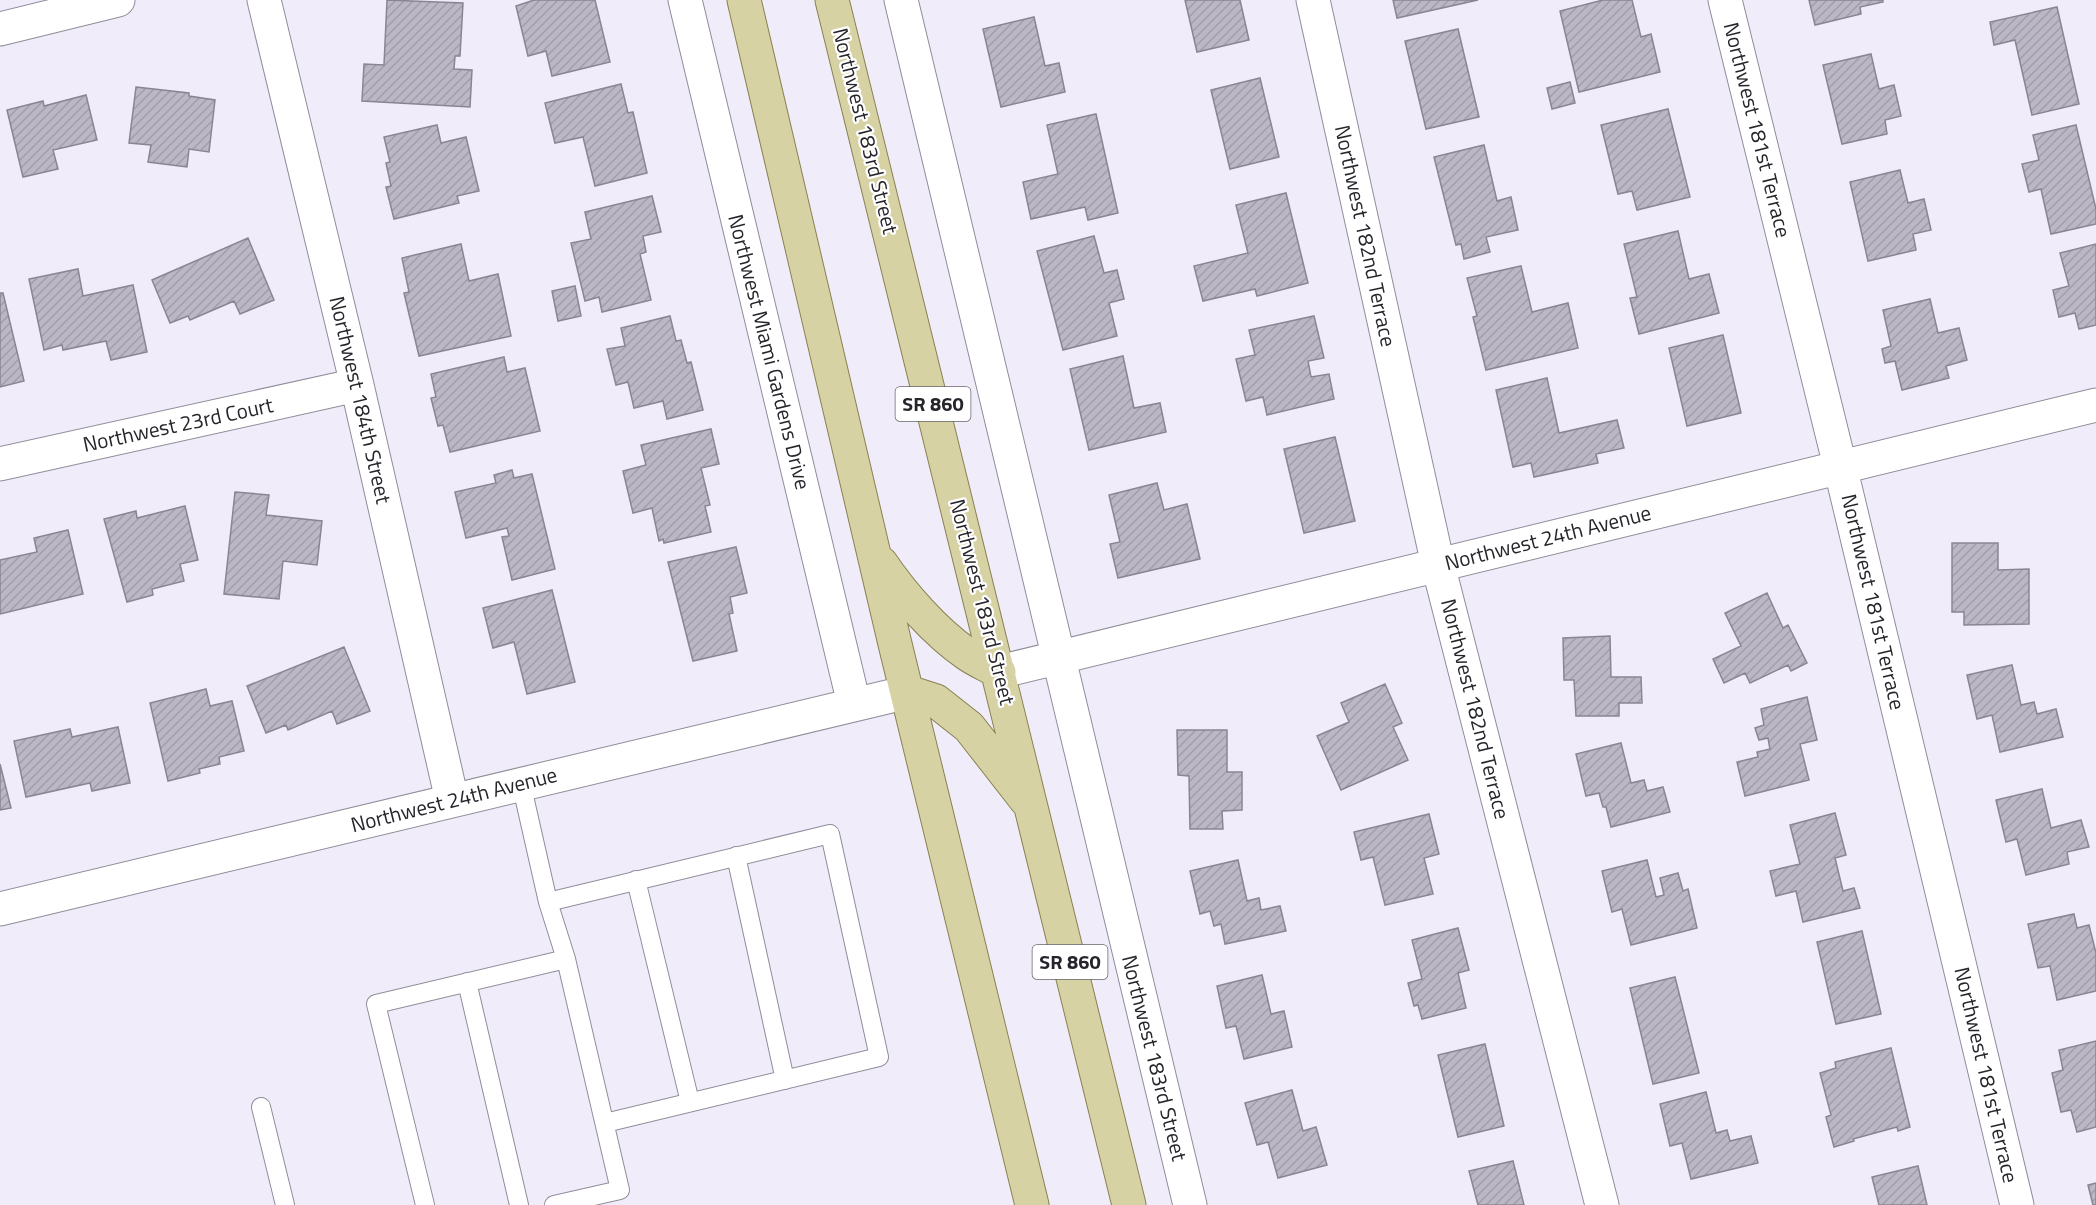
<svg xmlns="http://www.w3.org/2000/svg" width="2096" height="1205" viewBox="0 0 2096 1205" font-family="'Titillium Web',sans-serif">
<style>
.building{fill:url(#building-hatch);stroke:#898592;stroke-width:1.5}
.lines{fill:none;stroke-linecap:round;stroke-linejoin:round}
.service-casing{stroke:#908d99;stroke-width:20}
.minor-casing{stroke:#908d99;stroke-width:35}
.tertiary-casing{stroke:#908d99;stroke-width:35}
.primary-casing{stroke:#888252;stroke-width:35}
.service{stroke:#fff;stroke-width:18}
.minor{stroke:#fff;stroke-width:33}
.tertiary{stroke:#fff;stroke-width:33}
.primary{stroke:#d7d2a4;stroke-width:33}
.labels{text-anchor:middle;stroke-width:4.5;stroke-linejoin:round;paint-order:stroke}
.shield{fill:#fff;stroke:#68666b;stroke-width:1.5}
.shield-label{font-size:20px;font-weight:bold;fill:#27252b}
.street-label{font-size:21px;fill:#27252b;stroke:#fff}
</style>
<defs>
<pattern id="building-hatch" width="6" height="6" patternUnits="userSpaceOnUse" patternTransform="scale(1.5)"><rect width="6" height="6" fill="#bbb7c5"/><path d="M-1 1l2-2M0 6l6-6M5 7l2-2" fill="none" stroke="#a19da9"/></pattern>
</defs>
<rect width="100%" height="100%" fill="#f0ecfa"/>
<!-- building -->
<path class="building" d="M387 0 463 3 460 56H455L454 69 472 70 470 107 362 101 364 64 384 65Z
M534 0H595L610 62 552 76 546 51 528 56 516 6Z
M1185 0H1240L1249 40 1197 52Z
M1393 0H1478L1397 18Z
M1603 0H1632L1641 37 1651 34 1660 72 1579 92 1560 11Z
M1809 0H1883V2L1860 7 1861 14 1815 25Z
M2057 7 2079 104 2032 115 2015 40 1994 45 1990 22Z
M1034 17 1045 66 1059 63 1065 92 1001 107 983 29Z
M1458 29 1479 117 1426 129 1405 41Z
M1871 54 1879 89 1894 85 1901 116 1885 120 1887 134 1842 144 1823 65Z
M1260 78 1279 157 1230 169 1211 90Z
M1570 82 1575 103 1552 109 1547 88Z
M621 84 628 113 633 112 647 173 595 186 583 137 555 143 545 103Z
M136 87 189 93V96L215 100 209 152 189 149 187 167 148 162 151 145 129 143Z
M86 95 97 140 53 150 58 169 23 177 7 110 43 101 44 106Z
M1668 109 1690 197 1637 210 1632 191 1618 194 1601 125Z
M1096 114 1118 213 1088 220 1085 207 1031 219 1023 182 1058 174 1047 125Z
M437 125 441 143 466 137 479 191 457 196 459 203 394 219 386 187 391 186 386 163 390 162 384 137Z
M2076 125 2096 209V224L2051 234 2041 189 2029 192 2022 164 2039 160 2033 135Z
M1484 145 1497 201 1511 197 1518 230 1486 237 1490 252 1464 259 1461 244 1456 245 1434 157Z
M1900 170 1908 203 1924 199 1931 230 1913 234 1916 250 1868 261 1850 182Z
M1286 193 1308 283 1257 296 1255 289 1203 301 1194 266 1248 253 1236 205Z
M652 196 661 232 643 236 646 252 640 254 651 300 602 312 599 297 585 301 571 243 591 239 585 212Z
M1678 231 1689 279 1709 274 1719 313 1639 334 1630 298 1637 297 1624 244Z
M1094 236 1104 273 1117 270 1124 299 1109 303 1117 336 1063 350 1037 251Z
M248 238 274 300 240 314 234 301 190 320 188 316 170 323 152 280Z
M461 244 469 281 498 274 511 336 419 356 404 293 409 292 402 258Z
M2096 244V325L2079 329 2075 313 2059 317 2053 290 2069 286 2060 253Z
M1521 266 1532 312 1568 303 1578 348 1486 370 1473 317 1477 316 1467 278Z
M78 269 83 296 133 285 147 352 111 360 106 341 63 350 62 345 44 350 29 279Z
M575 286 581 316 558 321 552 291Z
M0 293H3L24 381 0 387Z
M1930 299 1938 333 1959 328 1967 360 1946 366 1949 378 1902 390 1895 361 1885 363 1882 349 1891 346 1883 310Z
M670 316 676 341 681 340 687 363 691 362 703 410 667 419 663 401 634 408 628 382 616 385 607 349 625 346 621 328Z
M1314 316 1324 358 1308 361 1311 377 1329 374 1334 399 1267 415 1263 397 1246 401 1236 359 1255 355 1249 330Z
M1723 335 1741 413 1687 426 1669 348Z
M1123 356 1134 408 1160 403 1166 432 1089 450 1070 369Z
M504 357 507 372 525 368 540 431 450 452 443 425 438 426 431 398 436 397 431 374Z
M1547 378 1559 433 1617 420 1624 448 1596 454 1598 463 1534 477 1531 463 1513 467 1496 390Z
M711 429 719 464 701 468 710 505 705 506 711 532 664 543 663 539 659 541 652 508 633 513 623 471 646 465 641 445Z
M1335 437 1355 521 1304 533 1284 449Z
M512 470 514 478 532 474 555 569 512 580 502 537 509 536 507 528 466 538 455 492 496 483 494 475Z
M1157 483 1164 510 1187 504 1200 559 1118 578 1110 544 1120 542 1109 495Z
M235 492 269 495 266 515 322 521 317 565 283 561 279 599 224 594Z
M185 506 198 560 180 564 184 581 152 589 153 595 127 602 104 519 136 511 137 518Z
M68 530 83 594 0 614V560L37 552 34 538Z
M1952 543H1998V570L2029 569V624L1964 625V612H1952Z
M736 547 747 593 730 597 733 613 729 614 737 651 693 661 668 562Z
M552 590 575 682 527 694 514 642 493 648 483 608Z
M1767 593 1783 628 1788 625 1807 663 1791 671 1788 665 1750 683 1745 673 1724 683 1713 659 1741 646 1725 613Z
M1610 636 1611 677H1641L1642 703H1619V716H1576L1574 680H1564L1563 638Z
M344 647 370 711 337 724 332 711 288 730 286 725 266 733 247 686Z
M2012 665 2021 705 2034 702 2037 714 2056 709 2063 737 2000 752 1992 715 1977 719 1967 675Z
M1385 684 1402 723 1393 727 1408 760 1341 790 1317 736 1349 722 1341 703Z
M206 689 210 706 232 701 244 751 219 757 220 764 199 769 200 773 168 781 150 703Z
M1807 697 1817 740 1800 744 1809 780 1745 796 1737 762 1758 757 1757 752 1770 749 1768 738 1759 740 1755 728 1764 725 1761 709Z
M118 727 130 783 92 791 90 783 26 797 14 741 70 729 72 737Z
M1177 730H1227V772H1242V810L1222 811 1223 829H1190L1189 776 1178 775Z
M1621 743 1631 783 1644 780 1647 791 1663 787 1670 812 1611 827 1606 807H1603L1599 793 1586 796 1576 754Z
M0 764 11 808 0 810Z
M2042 789 2051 828 2081 820 2089 847 2067 852 2069 864 2026 875 2017 839 2006 842 1996 800Z
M1835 813 1846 855 1835 858 1843 891 1854 888 1860 908 1803 922 1796 891 1776 896 1770 871 1800 864 1790 825Z
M1429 814 1439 854 1424 858 1433 894 1385 905 1373 857 1361 860 1354 832Z
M1238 860 1247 901 1259 898 1261 910 1280 906 1286 931 1225 944 1221 924 1214 926 1210 911 1200 914 1190 871Z
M1647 860 1656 897 1664 895 1660 878 1678 873 1683 891 1688 889 1697 928 1631 945 1622 909 1612 912 1602 871Z
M2074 914 2077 928 2089 925 2096 953V991L2057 1000 2050 966 2038 968 2028 924Z
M1458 928 1469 970 1458 973 1466 1008 1422 1019 1418 1005 1414 1006 1408 983 1422 979 1412 940Z
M1862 931 1881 1014 1836 1024 1817 942Z
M1262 975 1271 1014 1284 1011 1292 1047 1244 1059 1236 1026 1226 1028 1217 986Z
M1675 977 1699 1073 1653 1084 1630 988Z
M2096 1041V1127L2077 1132 2071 1110 2061 1112 2052 1073 2063 1070 2059 1050Z
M1485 1044 1504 1126 1458 1137 1438 1055Z
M1891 1048 1910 1127 1898 1131 1897 1127 1853 1139 1854 1141 1834 1147 1826 1117 1831 1115 1820 1073 1836 1068 1835 1062Z
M1292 1090 1303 1131 1316 1127 1327 1165 1278 1178 1268 1142 1257 1145 1245 1103Z
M1706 1092 1716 1133 1727 1130 1730 1141 1751 1136 1758 1163 1691 1179 1682 1143 1670 1146 1660 1104Z
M1513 1161 1524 1205H1478L1469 1171Z
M1918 1166 1927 1205H1879L1872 1177Z
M2096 1183V1205H2093L2088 1185Z"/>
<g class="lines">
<!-- service casing -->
<g class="service-casing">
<path id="service" d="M521 783 548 902 566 959 620 1190 554 1205
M736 856 785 1080
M636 880 690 1102
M548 902 830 834 879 1057 605 1123
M467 982 519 1205
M261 1107 285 1205
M425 1205 376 1004 566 959"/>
</g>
<!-- minor casing -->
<g class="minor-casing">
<path id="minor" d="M264 0 357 385 452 800
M685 0 854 704
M901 0 1190 1205
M1313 0 1438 565 1602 1205
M1725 0 1840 466 2017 1205
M0 29 118 0
M0 464 357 385
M999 672 2096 405"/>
</g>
<!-- tertiary casing -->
<g class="tertiary-casing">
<path id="tertiary" d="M0 909 908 692"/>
</g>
<!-- primary casing -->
<g class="primary-casing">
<path id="primary" d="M744 0 895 644 1032 1205
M832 0 1129 1205
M881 563C902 594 935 632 967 654 977 661 989 666 999 672
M908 692 936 701 969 727 1026 800"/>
</g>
<!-- service -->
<use href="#service" class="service"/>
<!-- minor -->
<use href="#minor" class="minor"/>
<!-- tertiary -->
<use href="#tertiary" class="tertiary"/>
<!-- primary -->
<use href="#primary" class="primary"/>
</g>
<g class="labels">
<!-- shield labels -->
<g class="shield">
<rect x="895.5" y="387" width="75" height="34" rx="4.5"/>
<rect x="1032.5" y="945" width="75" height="34" rx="4.5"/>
</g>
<g class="shield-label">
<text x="933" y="411">SR 860</text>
<text x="1070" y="969">SR 860</text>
</g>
<!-- street labels -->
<g class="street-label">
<text transform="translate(1757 130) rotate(76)" y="7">Northwest 181st Terrace</text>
<text transform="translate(865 131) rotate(76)" y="7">Northwest 183rd Street</text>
<text transform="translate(1365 236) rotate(78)" y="7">Northwest 182nd Terrace</text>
<text transform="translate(769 352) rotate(76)" y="7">Northwest Miami Gardens Drive</text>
<text transform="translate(360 400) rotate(77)" y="7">Northwest 184th Street</text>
<text transform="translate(178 425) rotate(-12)" y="7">Northwest 23rd Court</text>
<text transform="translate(1548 538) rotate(-14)" y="7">Northwest 24th Avenue</text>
<text transform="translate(982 602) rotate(76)" y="7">Northwest 183rd Street</text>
<text transform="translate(1873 602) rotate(77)" y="7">Northwest 181st Terrace</text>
<text transform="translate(1475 709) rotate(76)" y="7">Northwest 182nd Terrace</text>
<text transform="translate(454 800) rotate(-14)" y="7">Northwest 24th Avenue</text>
<text transform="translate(1154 1058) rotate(76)" y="7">Northwest 183rd Street</text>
<text transform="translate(1986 1075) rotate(77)" y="7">Northwest 181st Terrace</text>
</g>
</g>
</svg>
